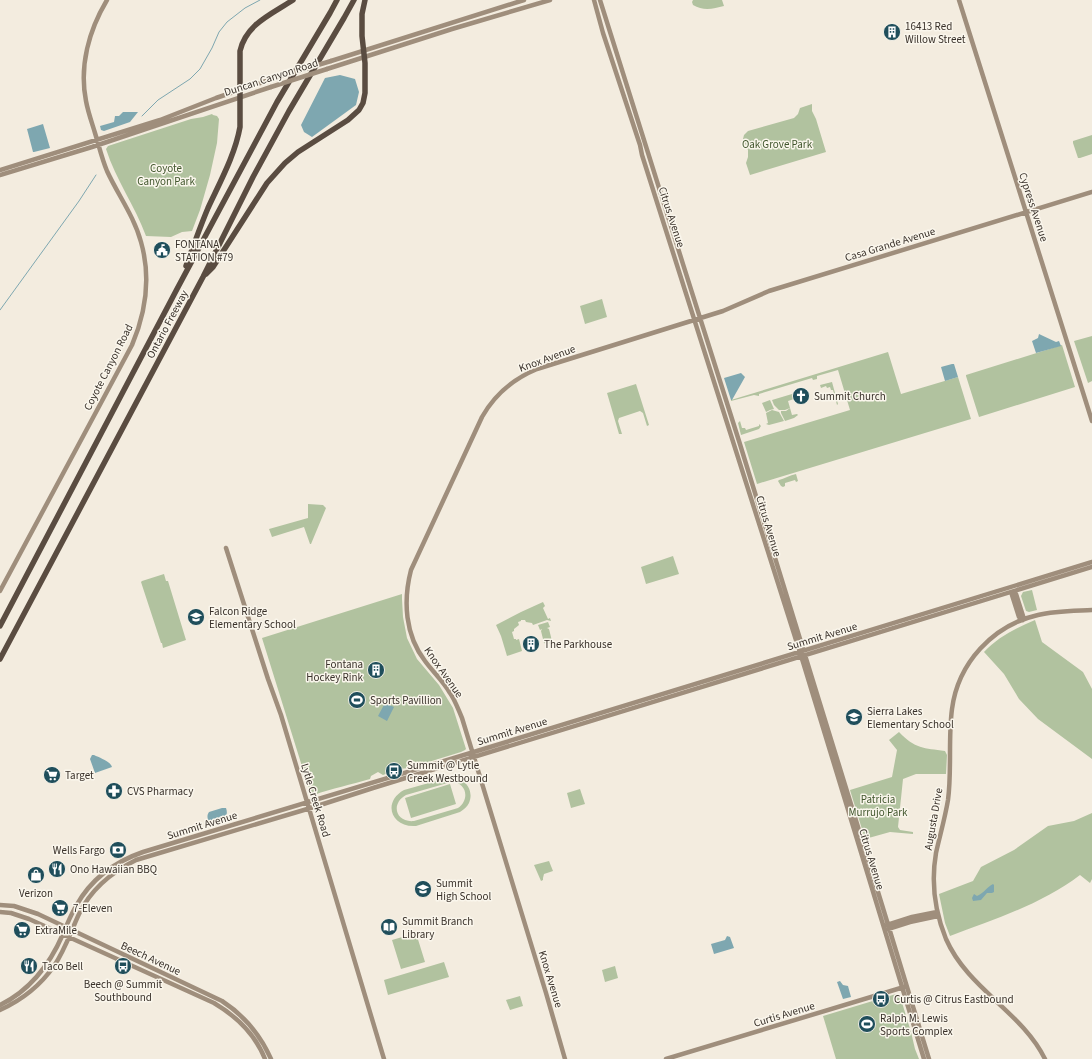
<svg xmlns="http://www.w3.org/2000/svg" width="1092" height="1059" viewBox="0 0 1092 1059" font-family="'Source Sans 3',sans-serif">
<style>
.green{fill:#b1c29f;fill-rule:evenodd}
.water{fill:#7ea7b0}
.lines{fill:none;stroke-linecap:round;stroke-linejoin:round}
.stream{stroke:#7ea7b0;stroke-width:1}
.secondary{stroke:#9f8e7c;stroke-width:4.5}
.highway{stroke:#5a4c41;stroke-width:5.5}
.secondary-bridge{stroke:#9f8e7c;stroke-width:4.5}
.labels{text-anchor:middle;stroke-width:3;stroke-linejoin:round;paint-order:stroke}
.poi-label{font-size:11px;fill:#39312a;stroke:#faf6ec;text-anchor:start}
.street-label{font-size:11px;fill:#39312a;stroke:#faf6ec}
.park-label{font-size:11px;fill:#42572e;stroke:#faf6ec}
</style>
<rect width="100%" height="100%" fill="#f3ecdf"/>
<!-- green -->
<path class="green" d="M693 0H722L724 6C713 9 703 11 693 5L692 2Z
M812 104V111L816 119 826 152 750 175 746 163 748 157V150L743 139 744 135 748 131 794 118 798 114 800 108Z
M212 114 213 115 217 116 219 119 217 143 210 175 200 210 192 231 182 232 171 237 146 236C135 206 116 180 106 149L108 146 191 119 203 117Z
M1092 135V154L1080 158H1078L1073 143V141Z
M602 299 607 317 585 324 580 306Z
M1092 336V381L1088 383 1074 341Z
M1062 345 1075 387 979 417 966 376V375Z
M888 352 901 394 958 377 971 419 757 484 744 442 850 410 838 370 817 376V379L813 380 812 378 759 394V396L754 395 731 401V400Z
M832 382 838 404 837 405 833 390H831L830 387 827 388 826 386 821 388 820 385Z
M636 384 649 425 647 426 643 413 640 411 619 418 618 421 622 434H619L607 393Z
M792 394 794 399 788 401 790 408 785 410H779L774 405 772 400Z
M770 400 774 409 770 410 766 412 762 403Z
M790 408 792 415 797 414 798 415 794 418 785 421 781 413V411H786Z
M772 410 779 412 784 421 769 425 766 424 768 423 766 413Z
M740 421 742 428H745L746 430 759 426V424L761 426 759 429 741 435 738 423Z
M796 474 798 481 796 482 795 480 785 483V486L783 487 781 486 778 481 779 480C784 479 790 475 796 474Z
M308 504 323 505 326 508 311 544H310L304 527 272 537 269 529 308 518Z
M673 556 679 574 646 584 641 567Z
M164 574 166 581H168L186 640 163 648 162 643H161L141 582 142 581Z
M1032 590 1037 610 1029 612 1026 611 1021 596 1023 592Z
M402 594V599L403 617 407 638 417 659 439 685 453 708 466 749 465 750 461 752 409 768 399 769 383 775 378 772 371 776 370 779C351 785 332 788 314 795L310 792 262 638Z
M543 602 545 606 543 608 548 619 550 618 551 621 547 620 533 625 532 623 526 622 525 620H521V621L518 622 519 625 514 629V631L512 632 514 639H516V640L519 639 522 651 507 656 501 636 496 625 521 612Z
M1035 620 1042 642 1083 672 1092 689V759L1038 719 1019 699 1004 674 984 652C998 637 1016 628 1035 620Z
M548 622 550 627 547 628 549 629 552 641 551 643 547 644 544 643 541 631 542 629 540 630 538 625Z
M899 732C915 749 924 748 945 751L947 755 946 774H916L903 779 898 827 900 830 913 832V834L890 832 865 839 850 790 892 777 897 750 889 740Z
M450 777C463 776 475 789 469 803 467 807 464 809 460 812L416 826C391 828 382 802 404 790ZM451 782C467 782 470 800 458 808L414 821C396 823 390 804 406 795Z
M450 784 456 804 411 818 405 798Z
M580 789 585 804 571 808 567 793Z
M1092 813V879L1090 883 1080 875C1042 904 995 919 950 936L945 923 939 894 973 881 981 867 1014 850 1048 826 1074 821Z
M549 861 553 871 544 874 543 878V880L541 881 534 865Z
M416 933 425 962 401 969 392 940Z
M444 962 449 977 388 995 384 980Z
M615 966 618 978 605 982 602 970Z
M896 994 900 996 911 1032 915 1049 919 1059H836L823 1016Z
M520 996 523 1006 510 1010 506 1000Z"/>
<!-- water -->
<path class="water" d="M340 75 355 79 359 92 356 105 312 137 304 132 301 125 325 78Z
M123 112H138L130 122 104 131 101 130 100 126 114 122 115 116H119Z
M43 124 50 148 34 152H33L27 129Z
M1039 334 1056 342 1059 341 1061 346 1036 353 1032 341 1038 338Z
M952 364H954L958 377 945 381 941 367Z
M741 373 745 377 732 400H731L724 378Z
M385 703 394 707 387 721 378 716Z
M92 755H94C100 758 110 761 112 767L95 773 90 759Z
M222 808H226C230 819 219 827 210 825 208 821 206 816 209 812Z
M993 884 994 885V892L992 893H987L981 900 973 901 972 898 974 894 977 896C984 893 987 887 993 884Z
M727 936 730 937 734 948 714 954 711 944 725 940Z
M840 981 843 985 848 986 851 997 843 999 837 982Z"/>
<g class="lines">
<!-- stream -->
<path class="stream" d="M142 116 158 100 190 79 200 69 212 48 219 32 227 22 245 8 260 0
M0 310 79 201 96 175"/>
<!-- secondary -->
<path class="secondary" d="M594 0 603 33 640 145 642 155 803 662 924 1059
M600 0C645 147 693 294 739 441 804 647 866 853 929 1059
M959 0 1092 421
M331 61 524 0
M327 69 452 29 550 0
M0 170 160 120 216 98 275 78
M0 175 92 147 271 87
M226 548 268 679 281 715 384 1059
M0 591 132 345C146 312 151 277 141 242 134 216 118 195 107 171 102 159 99 146 95 133 92 123 88 112 86 101 79 66 89 30 107 0
M1013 592 1012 595 1019 617 1023 620
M1013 592 1016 594 1023 616V620
M0 905 14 906 38 914 222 1001C245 1016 260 1034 271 1059
M0 912 11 913 29 919 214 1003C236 1016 255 1034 265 1059
M887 925 912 917 937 912
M888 929 910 922 938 916
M0 1005C31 990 50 964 63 934 67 924 71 915 76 906 91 879 114 862 143 852L477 751 1092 562
M0 1010C22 1000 40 986 54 966 65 950 71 931 79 914 91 889 112 872 136 860L314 807 373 788 1092 567
M565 1059 546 993 462 718C458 709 455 700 450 693 443 681 433 672 425 661 405 635 403 601 411 570L482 417C495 394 513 379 537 369L723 311 769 291 1092 192
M666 1059 904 987
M1045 1059C1022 1012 968 989 946 939 935 912 931 882 936 853 940 835 945 818 948 800 952 770 948 739 952 709 958 663 993 625 1038 615 1055 611 1074 611 1092 610"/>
<!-- highway -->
<path class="highway" d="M186 266C193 247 200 227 208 208 220 182 235 155 240 127V51C246 24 272 14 293 0
M206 274 213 267 267 183 285 163 298 152 348 120 359 110 363 103 365 93V63L362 36V14L365 0
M0 626 177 289 277 102 330 13 337 0
M0 659 203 277 253 177 289 111 344 18 354 0"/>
<!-- secondary-bridge -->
<path class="secondary-bridge" d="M275 78 331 61
M271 87 327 69"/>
</g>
<!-- icons -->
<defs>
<g id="building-disc" transform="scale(0.9)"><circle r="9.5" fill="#1f4e5b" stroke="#faf6ec"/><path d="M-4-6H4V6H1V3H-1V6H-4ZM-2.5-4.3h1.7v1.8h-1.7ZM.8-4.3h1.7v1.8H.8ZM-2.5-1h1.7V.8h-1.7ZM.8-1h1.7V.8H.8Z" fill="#fff"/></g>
<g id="civic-disc" transform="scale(0.9)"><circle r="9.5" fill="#1f4e5b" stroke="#faf6ec"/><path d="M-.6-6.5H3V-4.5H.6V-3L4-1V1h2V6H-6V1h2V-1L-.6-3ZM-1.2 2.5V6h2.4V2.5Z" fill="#fff"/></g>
<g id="church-disc" transform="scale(0.9)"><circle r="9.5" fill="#1f4e5b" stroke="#faf6ec"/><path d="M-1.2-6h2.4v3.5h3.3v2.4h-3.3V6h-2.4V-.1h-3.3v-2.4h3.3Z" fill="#fff"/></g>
<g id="school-disc" transform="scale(0.9)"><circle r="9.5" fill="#1f4e5b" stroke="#faf6ec"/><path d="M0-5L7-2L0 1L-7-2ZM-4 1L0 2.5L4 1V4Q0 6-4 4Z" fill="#fff"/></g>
<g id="stadium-disc" transform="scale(0.9)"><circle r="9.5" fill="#1f4e5b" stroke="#faf6ec"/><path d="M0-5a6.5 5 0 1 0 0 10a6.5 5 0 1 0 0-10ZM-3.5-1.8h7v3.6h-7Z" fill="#fff"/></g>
<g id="bus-disc" transform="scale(0.9)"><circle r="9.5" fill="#1f4e5b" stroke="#faf6ec"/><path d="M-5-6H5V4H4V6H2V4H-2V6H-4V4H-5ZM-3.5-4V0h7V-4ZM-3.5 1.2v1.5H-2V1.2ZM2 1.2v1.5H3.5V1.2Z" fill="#fff"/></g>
<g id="supermarket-disc" transform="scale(0.9)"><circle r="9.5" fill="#1f4e5b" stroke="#faf6ec"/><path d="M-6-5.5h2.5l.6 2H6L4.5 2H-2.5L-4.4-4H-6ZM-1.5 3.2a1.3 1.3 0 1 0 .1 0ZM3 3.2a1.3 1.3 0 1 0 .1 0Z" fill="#fff"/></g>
<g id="pharmacy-disc" transform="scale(0.9)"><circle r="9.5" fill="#1f4e5b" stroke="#faf6ec"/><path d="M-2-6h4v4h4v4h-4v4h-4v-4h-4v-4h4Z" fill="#fff"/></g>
<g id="bank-disc" transform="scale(0.9)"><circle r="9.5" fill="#1f4e5b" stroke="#faf6ec"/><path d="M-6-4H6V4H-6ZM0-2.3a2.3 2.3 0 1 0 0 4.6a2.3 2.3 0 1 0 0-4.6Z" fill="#fff"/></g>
<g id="restaurant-disc" transform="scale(0.9)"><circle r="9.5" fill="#1f4e5b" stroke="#faf6ec"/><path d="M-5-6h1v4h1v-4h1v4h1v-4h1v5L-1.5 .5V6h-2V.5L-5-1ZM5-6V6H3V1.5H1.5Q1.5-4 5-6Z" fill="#fff"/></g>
<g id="shop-disc" transform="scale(0.9)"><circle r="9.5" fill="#1f4e5b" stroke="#faf6ec"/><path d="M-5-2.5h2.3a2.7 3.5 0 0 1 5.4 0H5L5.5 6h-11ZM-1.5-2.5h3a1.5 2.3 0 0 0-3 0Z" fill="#fff"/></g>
<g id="library-disc" transform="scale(0.9)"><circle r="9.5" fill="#1f4e5b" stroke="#faf6ec"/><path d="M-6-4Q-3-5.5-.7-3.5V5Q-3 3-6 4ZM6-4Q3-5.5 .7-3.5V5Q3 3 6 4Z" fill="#fff"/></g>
</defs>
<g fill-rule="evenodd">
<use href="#building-disc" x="892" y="32"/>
<use href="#civic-disc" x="162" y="250"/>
<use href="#church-disc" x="801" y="396"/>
<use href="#school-disc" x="196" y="617"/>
<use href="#building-disc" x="531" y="644"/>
<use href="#building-disc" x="376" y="670"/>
<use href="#stadium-disc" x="357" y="700"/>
<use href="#school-disc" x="854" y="717"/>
<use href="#bus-disc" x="394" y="771"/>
<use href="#supermarket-disc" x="52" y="775"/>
<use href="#pharmacy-disc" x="114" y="791"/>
<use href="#bank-disc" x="118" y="850"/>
<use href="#restaurant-disc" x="57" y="869"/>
<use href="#shop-disc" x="36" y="875"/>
<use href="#school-disc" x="423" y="889"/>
<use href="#supermarket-disc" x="60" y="908"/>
<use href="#library-disc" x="389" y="927"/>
<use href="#supermarket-disc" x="22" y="930"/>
<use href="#restaurant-disc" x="29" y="966"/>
<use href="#bus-disc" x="123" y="966"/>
<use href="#bus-disc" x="881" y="999"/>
<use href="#stadium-disc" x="867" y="1024"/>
</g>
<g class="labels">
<!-- poi labels -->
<g class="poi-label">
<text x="905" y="30">16413 Red<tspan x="905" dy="13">Willow Street</tspan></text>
<text x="175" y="248">FONTANA<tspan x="175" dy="13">STATION #79</tspan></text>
<text x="814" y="400">Summit Church</text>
<text x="209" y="615">Falcon Ridge<tspan x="209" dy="13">Elementary School</tspan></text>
<text x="544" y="648">The Parkhouse</text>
<text x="363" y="668" text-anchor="end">Fontana<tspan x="363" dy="13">Hockey Rink</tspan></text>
<text x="370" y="704">Sports Pavillion</text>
<text x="867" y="715">Sierra Lakes<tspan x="867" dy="13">Elementary School</tspan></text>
<text x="407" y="769">Summit @ Lytle<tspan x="407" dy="13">Creek Westbound</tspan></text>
<text x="65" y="779">Target</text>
<text x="127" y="795">CVS Pharmacy</text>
<text x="105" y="854" text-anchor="end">Wells Fargo</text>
<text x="70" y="873">Ono Hawaiian BBQ</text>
<text x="436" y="887">Summit<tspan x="436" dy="13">High School</tspan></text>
<text x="36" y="897" text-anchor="middle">Verizon</text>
<text x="73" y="912">7-Eleven</text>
<text x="402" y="925">Summit Branch<tspan x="402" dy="13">Library</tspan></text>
<text x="35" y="934">ExtraMile</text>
<text x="42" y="970">Taco Bell</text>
<text x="123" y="988" text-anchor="middle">Beech @ Summit<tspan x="123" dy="13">Southbound</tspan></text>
<text x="894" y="1003">Curtis @ Citrus Eastbound</text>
<text x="880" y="1022">Ralph M. Lewis<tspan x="880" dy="13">Sports Complex</tspan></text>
</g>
<!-- street labels -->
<g class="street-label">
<text transform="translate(271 77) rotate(-18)" y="4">Duncan Canyon Road</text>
<text transform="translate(1034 207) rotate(72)" y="4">Cypress Avenue</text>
<text transform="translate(672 217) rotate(72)" y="4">Citrus Avenue</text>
<text transform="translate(890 244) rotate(-17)" y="4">Casa Grande Avenue</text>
<text transform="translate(167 324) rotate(-62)" y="4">Ontario Freeway</text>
<text transform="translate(547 358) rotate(-20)" y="4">Knox Avenue</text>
<text transform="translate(108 367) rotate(-63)" y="4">Coyote Canyon Road</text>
<text transform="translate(769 526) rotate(73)" y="4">Citrus Avenue</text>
<text transform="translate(822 636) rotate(-17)" y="4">Summit Avenue</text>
<text transform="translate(444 672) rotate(55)" y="4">Knox Avenue</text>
<text transform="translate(512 731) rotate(-17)" y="4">Summit Avenue</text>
<text transform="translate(316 800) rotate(73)" y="4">Lytle Creek Road</text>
<text transform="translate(933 819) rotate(-80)" y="4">Augusta Drive</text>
<text transform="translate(202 825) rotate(-17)" y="4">Summit Avenue</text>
<text transform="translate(872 859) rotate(73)" y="4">Citrus Avenue</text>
<text transform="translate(151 958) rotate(25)" y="4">Beech Avenue</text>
<text transform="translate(551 979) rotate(73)" y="4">Knox Avenue</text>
<text transform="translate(784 1014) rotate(-17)" y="4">Curtis Avenue</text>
</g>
<!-- park labels -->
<g class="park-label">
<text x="777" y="148">Oak Grove Park</text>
<text x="166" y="172">Coyote<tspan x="166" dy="13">Canyon Park</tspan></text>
<text x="878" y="803">Patricia<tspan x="878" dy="13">Murrujo Park</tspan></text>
</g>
</g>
</svg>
